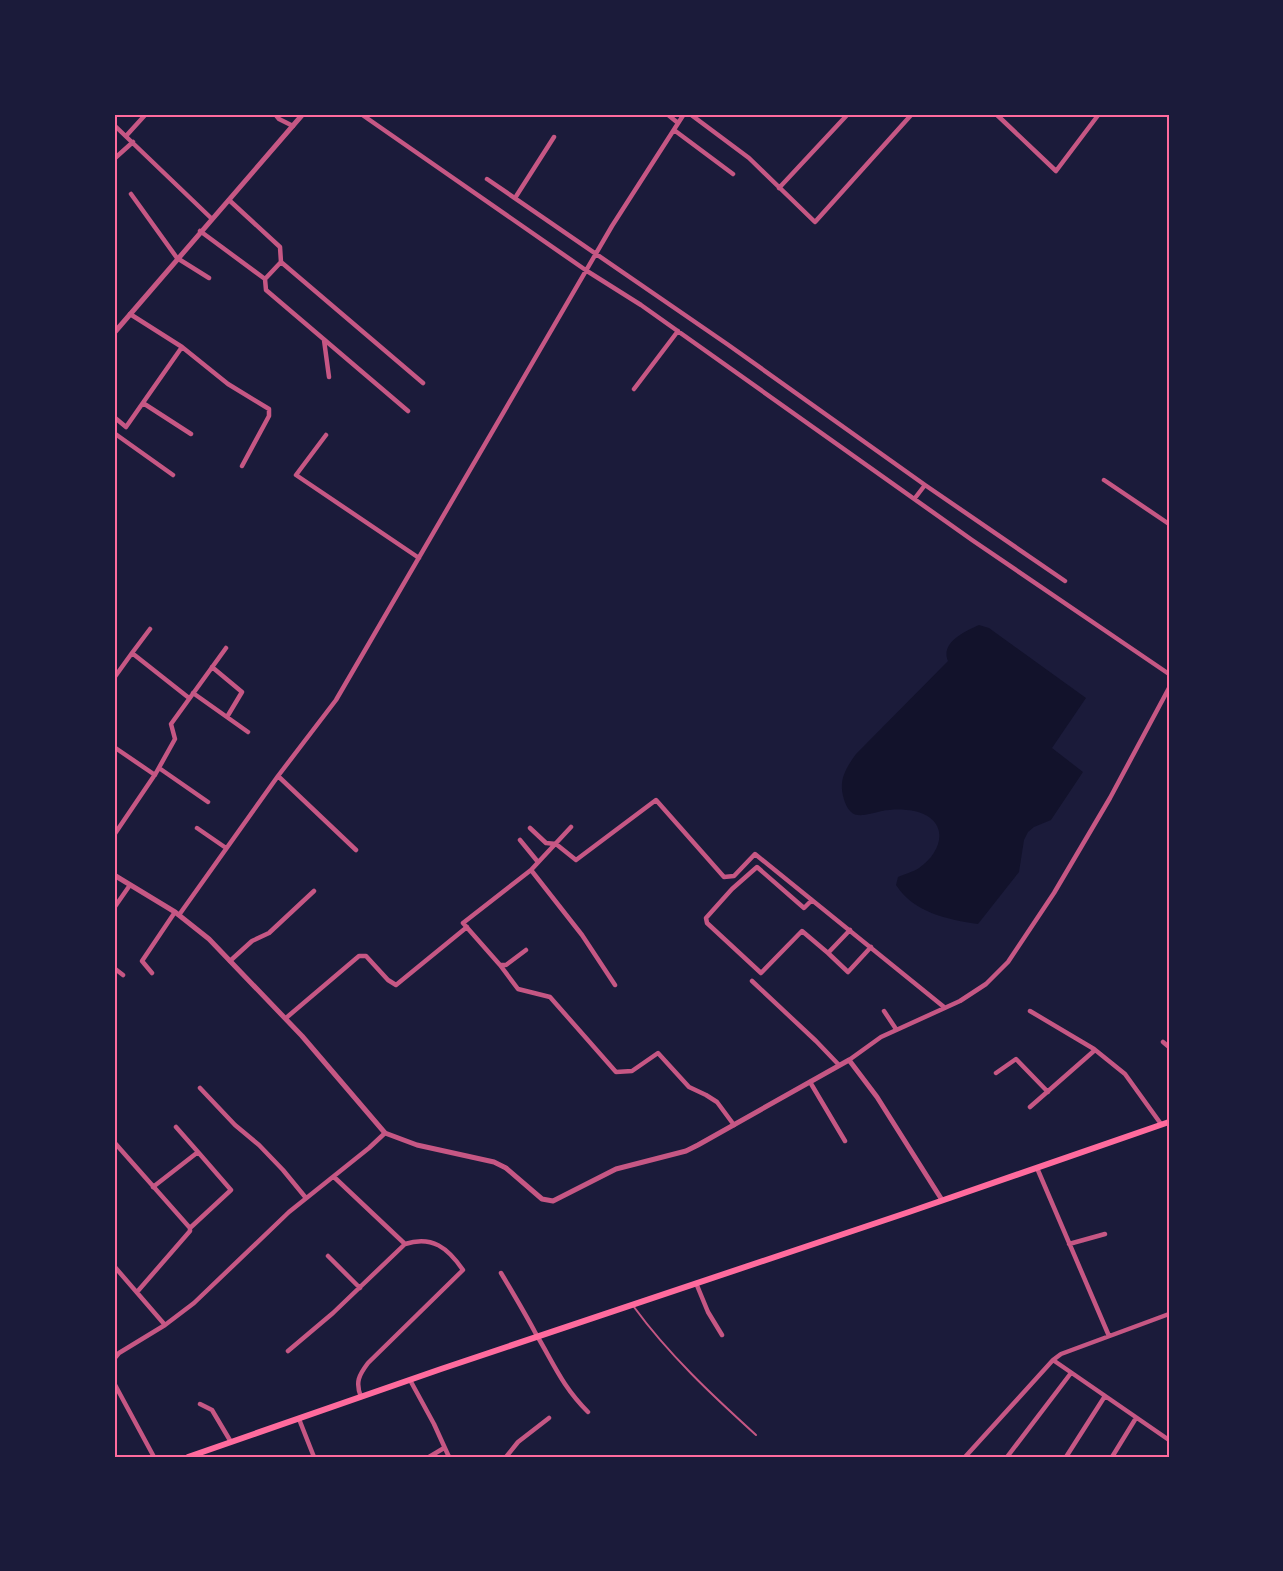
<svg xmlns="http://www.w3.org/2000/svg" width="1283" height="1571" viewBox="0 0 1283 1571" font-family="Lora,serif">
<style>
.water{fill:#12122b}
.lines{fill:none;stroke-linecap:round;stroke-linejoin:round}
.service{stroke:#c65784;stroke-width:2}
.minor{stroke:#c65784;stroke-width:4.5}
.tertiary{stroke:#c65784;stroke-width:5}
.secondary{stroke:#ff6b9d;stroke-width:6}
.neatline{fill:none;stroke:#ff6b9d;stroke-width:2}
</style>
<rect width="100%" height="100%" fill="#1b1b3a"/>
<!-- water -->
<path class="water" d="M979 625 989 628 1086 698 1052 748 1083 772 1051 820 1034 827 1028 832 1024 840 1019 872 978 924C948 920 913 912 896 885L898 877C904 874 913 872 919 868 944 851 950 819 914 811 904 809 892 809 882 811 863 815 850 823 843 796 839 779 846 768 856 754L948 661C940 643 965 631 979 625Z"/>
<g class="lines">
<!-- service -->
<path class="service" d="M634 1307C669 1355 712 1395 756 1435"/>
<!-- minor -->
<path class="minor" d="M275 114 279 119 293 126
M361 114 587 271 641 305 972 540 1169 674
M667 114 678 123
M690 114 749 158 815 222 912 114
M996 114 1056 171 1099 114
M114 125 211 218
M674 130 733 174
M126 136 146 114
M114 159 133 142
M487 179 727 344 925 485 915 498
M779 188 848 114
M131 194 177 258 209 278
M515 198 554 137
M229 200 280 247 281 262
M200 231 265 279 266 290 408 411
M265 279 281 262 423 383
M130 314 182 347 228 384 269 409V416L242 466
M324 340 329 377
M634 389 678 331
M143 403 191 434
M114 417 126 427 182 347
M114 433 173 475
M326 435 296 475 419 558
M1104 480 1169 524
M925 485 1065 581
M132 653 150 629
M212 667 242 692 227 717
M114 678 132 653 189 698
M193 693 248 732
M114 747 155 775
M159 768 208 802
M278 776 356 850
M197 828 226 848
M530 828 546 843 556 844 576 860 656 800 724 877 734 876 755 854 944 1007
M114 835 156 773 175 739 171 724 226 648
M520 840 538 862
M531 870 571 827
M812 900 804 908 757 867 732 889 706 918 707 923 761 973 802 931 828 953 850 930
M114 908 130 885
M179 915 278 776 336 700 612 226 684 114
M526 950 506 965H500L463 923 531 870 582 935 615 985
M828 953 848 972 871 947
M230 961 252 941 269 933 314 891
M500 965 518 989 550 997 616 1072 632 1071 658 1053 689 1087 706 1095 717 1102 734 1125
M114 968 123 975
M152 973 142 961 175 912
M752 981 816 1041 839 1065
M884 1011 896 1029
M1030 1011 1094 1049 1125 1074 1161 1124
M286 1018 359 956H366L388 980 396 985 467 927
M1163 1042 1169 1047
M849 1060 881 1037 960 1001 986 984 1008 962 1054 893 1110 798 1169 688
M996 1073 1016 1059 1048 1092
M810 1082 845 1141
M200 1088 235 1125 259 1145 283 1170 306 1198
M1030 1107 1095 1050
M114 1142 190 1228V1231L137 1292
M1037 1168 1109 1336
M334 1177 405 1244C432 1235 448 1248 463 1270L368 1363C359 1375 355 1382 361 1397
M153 1187 198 1152 176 1127
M190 1228 231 1190 198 1152
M1069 1244 1105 1234
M328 1256 360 1288
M114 1266 165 1325
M501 1273C513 1293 525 1313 536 1334 554 1364 562 1386 588 1412
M696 1283 708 1312 722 1335
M288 1351 333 1313 405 1244
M114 1359 119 1353 165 1325 194 1303 289 1212 369 1148 385 1133
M1053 1360 1169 1440
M410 1380 434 1424 449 1457
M114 1383 154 1457
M200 1404 212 1410 231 1442
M299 1419 314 1457
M429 1457 444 1448
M506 1457 518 1442 549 1418
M965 1457 1053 1360 1061 1354 1169 1314
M1007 1457 1071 1373
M1066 1457 1105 1396
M1112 1457 1136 1418"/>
<!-- tertiary -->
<path class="tertiary" d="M114 333 303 114
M114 875 175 912 209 939 302 1036 385 1133 417 1145 494 1162 506 1168 542 1199 553 1201 616 1169 686 1151 698 1145 849 1060 877 1097 942 1200"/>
<!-- secondary -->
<path class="secondary" d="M188 1457 441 1369 909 1212 1169 1122"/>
</g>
<!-- border -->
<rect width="1283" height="1571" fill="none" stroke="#1b1b3a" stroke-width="231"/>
<rect x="116" y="116" width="1052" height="1340" class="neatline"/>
</svg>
